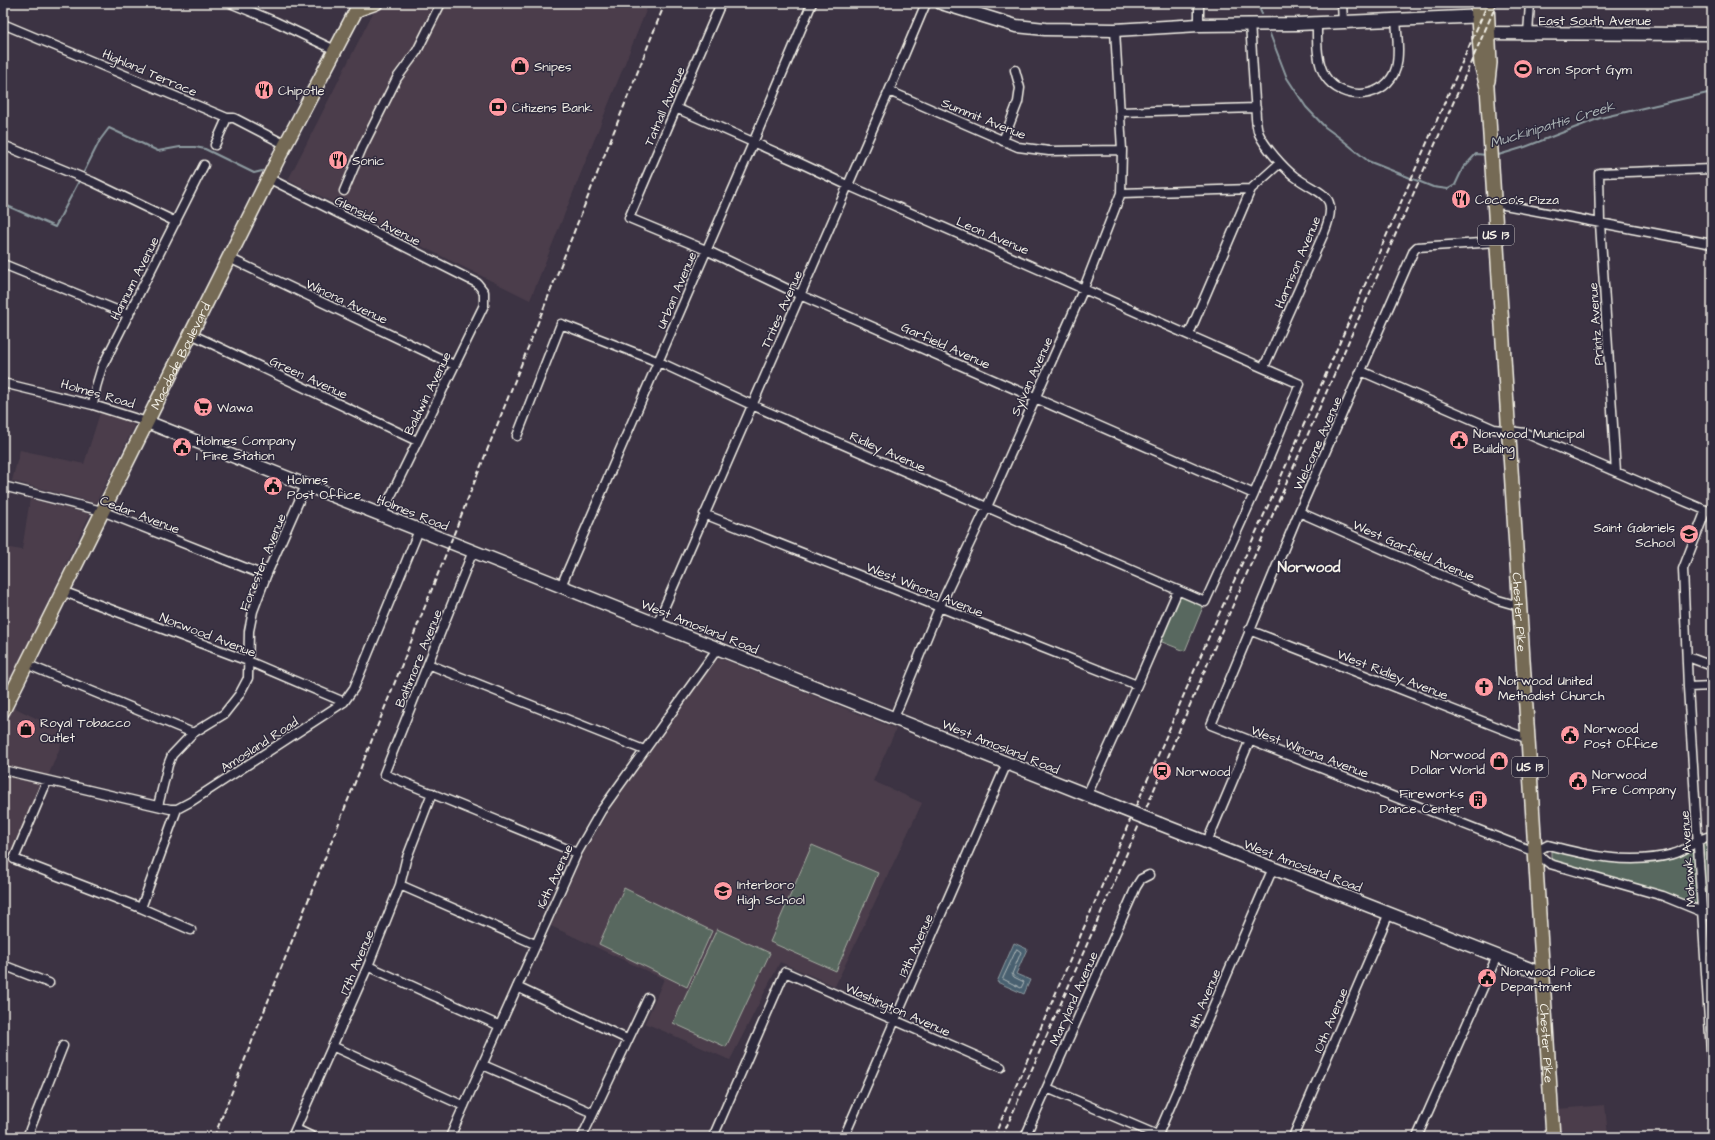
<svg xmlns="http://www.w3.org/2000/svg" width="1715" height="1140" viewBox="0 0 1715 1140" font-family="'Architects Daughter',sans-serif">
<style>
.built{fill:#4b3e4b}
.green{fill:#59685e;stroke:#a6aca3}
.water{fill:#486170;stroke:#8d9ba0}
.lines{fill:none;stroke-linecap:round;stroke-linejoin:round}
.shore{stroke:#afb7b8;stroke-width:1}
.stream{stroke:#8d9ba0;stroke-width:2}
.street-casing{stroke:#f4f1e8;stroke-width:11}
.secondary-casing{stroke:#f4f1e8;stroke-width:15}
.primary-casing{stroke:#f4f1e8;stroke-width:16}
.street{stroke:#2f2a3d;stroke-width:8}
.secondary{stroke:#2f2a3d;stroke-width:12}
.primary{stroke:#756a55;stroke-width:13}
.rail{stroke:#f4f1e8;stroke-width:2;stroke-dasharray:6 3;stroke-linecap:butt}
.secondary-bridge-casing{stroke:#f4f1e8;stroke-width:15;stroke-linecap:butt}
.secondary-bridge{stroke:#2f2a3d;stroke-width:12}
.labels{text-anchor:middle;stroke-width:3;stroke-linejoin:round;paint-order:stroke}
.shield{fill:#2f2a3d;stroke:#b9b5b5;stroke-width:1}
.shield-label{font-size:12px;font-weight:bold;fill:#f4f1e8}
.street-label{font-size:13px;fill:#f4f1e8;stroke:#2f2a3d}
.poi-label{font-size:13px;fill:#f4f1e8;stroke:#2f2a3d;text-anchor:start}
.water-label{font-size:14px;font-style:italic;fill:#afb7b8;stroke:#2f2a3d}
.quarter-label{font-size:15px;font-weight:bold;fill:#f4f1e8;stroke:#2f2a3d}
</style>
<rect width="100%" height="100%" fill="#3c3343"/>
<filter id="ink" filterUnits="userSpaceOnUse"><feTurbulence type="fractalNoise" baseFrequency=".025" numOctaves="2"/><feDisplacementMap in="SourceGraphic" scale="8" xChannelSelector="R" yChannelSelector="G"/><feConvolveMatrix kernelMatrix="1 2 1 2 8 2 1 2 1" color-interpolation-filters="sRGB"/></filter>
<g filter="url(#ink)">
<!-- built -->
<path class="built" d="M378 3H649L530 300 288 180Z
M100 413 130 419 134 427 96 503 12 481 20 450 84 464Z
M30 499 90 514 3 696V547L22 550Z
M720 658 896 729 873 781 922 803 835 986 780 962 730 1060 645 1023 664 979 551 926 582 856 613 804 714 663Z
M3 702 66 733 3 884Z
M1605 1105 1608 1137H1560L1558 1109Z"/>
<!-- green -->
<path class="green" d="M1178 590 1205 602 1185 651 1157 640Z
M1712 840V909L1664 893 1551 861V850C1591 860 1635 869 1676 858 1689 854 1699 841 1712 840Z
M812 845 878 873 836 971 770 942Z
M624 888 712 931 687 987 599 944Z
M717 929 770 953 726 1047 673 1023Z"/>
<!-- water -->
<path class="water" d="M1014 943 1027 949 1016 974 1030 980 1024 994 997 982Z"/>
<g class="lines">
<!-- shore -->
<path class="shore" d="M1017 949 1021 952 1012 974 1014 977 1024 982 1021 988 1003 979Z"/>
<!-- stream -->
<path class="stream" d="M1257 3 1262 14
M1270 34 1287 78 1306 107 1325 127 1340 138 1368 161 1433 187 1448 189 1455 185 1463 168 1476 154 1487 155
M1495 156 1525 147 1600 118 1712 92
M84 172 100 140 109 128 158 151 180 147H195L205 149 254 173 262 171
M3 204 55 227 79 181"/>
<!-- street casing -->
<g class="street-casing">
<path id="street" d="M230 3 274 21 335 50
M721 3 629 218 706 250 800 295 1254 494
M1199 3V25
M1342 3 1343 22
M1317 23C1317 40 1316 61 1325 76 1342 103 1387 99 1396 68 1400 53 1397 35 1396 20
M3 24 227 118H234L286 145
M1250 24C1252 50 1253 75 1255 100 1256 110 1255 125 1259 134 1265 147 1283 167 1294 176 1320 196 1341 192 1324 233L1264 367
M1528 34 1530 3
M889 91 1018 147 1049 151 1122 150
M1120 112 1256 108
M1003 141 1018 102 1020 88 1015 70
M3 145 93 182 176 222
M215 145 227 118
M268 178 477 283 484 292V305L382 514
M344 191 362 148 397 78 417 51 441 3
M1121 193 1251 189 1280 163
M1494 203 1712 244
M1497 242 1417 247 1414 250 1299 512 1211 725 1535 852 1550 864 1663 896 1712 916
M229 258 454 365
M3 264 129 315
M191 334 417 441
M1189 334 1251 189
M1361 371 1494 429 1525 433 1712 513
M3 383 93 405 147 422
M93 405 96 387 102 367 204 165
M517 436 561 324 659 362 752 405 1205 602 1254 494 1300 384 847 185 800 163 676 108
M1616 472 1600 223 1599 173 1712 169
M3 486 102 511 266 576
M1706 510 1683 569 1688 687 1712 1068
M1299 512 1498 600 1519 606
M704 514 1137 685
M473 551 384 774 577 853
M561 586 753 143 812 3
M62 591 248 661 344 702
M657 624 889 91 926 3
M1249 630 1528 739
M1688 657 1712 666
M26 664 193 733
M428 664 644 750
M1688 687 1712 686
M894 718 939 608 987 507 1084 288 1121 193 1122 150 1115 30
M3 770 170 809H177L192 801 344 702 354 688 419 530
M47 781 14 859 141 908 191 930
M1087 795 1137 685 1178 590
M158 806 168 765 172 755 193 733 224 714 239 695 248 678 249 631 253 611 266 576 306 485
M1207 842 1250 740
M1535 852 1548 845C1588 856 1632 865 1673 854 1687 851 1698 837 1712 836
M400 885 535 944
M141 908 177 809
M3 965 49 983
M368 966 500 1026
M517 987 627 1039
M332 1046 464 1106
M483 1065 593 1113
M1047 1088 1162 1137
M296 1129 313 1137
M27 1137 63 1046
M292 1137 368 966 400 885 406 860 432 793
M450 1137 577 853 601 811 718 648
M582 1137 648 998
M713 1137 785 972 1001 1067
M844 1137 1007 763
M1025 1137 1136 887 1141 879 1149 875
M1157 1137 1273 868
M1293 1137 1389 913
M1417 1137 1497 956"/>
</g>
<!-- secondary casing -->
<g class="secondary-casing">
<path id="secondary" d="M941 3 1016 26 1045 29 1115 30 1199 25 1297 24 1486 16
M1479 33 1712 34
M147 422 1120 808
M1160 824 1543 974"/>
</g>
<!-- primary casing -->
<g class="primary-casing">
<g id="primary">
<path id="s1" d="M1477 3 1481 64 1487 87 1553 1137"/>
<path d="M1487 3 1490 63 1488 81"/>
<path d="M356 10 376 3"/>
<path id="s2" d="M3 711 279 157 360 3"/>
</g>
</g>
<!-- street -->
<use href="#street" class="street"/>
<!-- secondary -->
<use href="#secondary" class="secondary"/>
<!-- primary -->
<use href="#primary" class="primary"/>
<!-- rail -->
<path class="rail" d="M214 1137 665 3
M994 1137 1210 634 1277 486 1488 3
M1002 1137 1118 874 1219 637 1497 3"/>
<!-- secondary-bridge casing -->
<g class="secondary-bridge-casing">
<path id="secondary-bridge" d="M1120 808 1160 824"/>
</g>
<!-- secondary-bridge -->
<use href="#secondary-bridge" class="secondary-bridge"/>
</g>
</g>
<!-- icons -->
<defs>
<g id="shop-disc" transform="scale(1)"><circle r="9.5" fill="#ff9aa2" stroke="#2f2a3d"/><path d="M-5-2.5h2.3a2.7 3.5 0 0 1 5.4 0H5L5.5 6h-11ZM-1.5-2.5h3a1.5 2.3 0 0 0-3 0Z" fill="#111"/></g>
<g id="stadium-disc" transform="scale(1)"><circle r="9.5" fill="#ff9aa2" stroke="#2f2a3d"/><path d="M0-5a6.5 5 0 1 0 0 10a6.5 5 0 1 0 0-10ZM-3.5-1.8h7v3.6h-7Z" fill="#111"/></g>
<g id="restaurant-disc" transform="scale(1)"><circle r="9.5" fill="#ff9aa2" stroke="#2f2a3d"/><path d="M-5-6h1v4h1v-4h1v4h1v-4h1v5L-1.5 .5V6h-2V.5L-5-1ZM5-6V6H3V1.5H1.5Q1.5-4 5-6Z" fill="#111"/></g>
<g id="bank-disc" transform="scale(1)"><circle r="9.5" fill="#ff9aa2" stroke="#2f2a3d"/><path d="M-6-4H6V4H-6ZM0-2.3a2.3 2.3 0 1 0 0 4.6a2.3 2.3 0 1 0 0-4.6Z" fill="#111"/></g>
<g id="supermarket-disc" transform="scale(1)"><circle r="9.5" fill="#ff9aa2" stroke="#2f2a3d"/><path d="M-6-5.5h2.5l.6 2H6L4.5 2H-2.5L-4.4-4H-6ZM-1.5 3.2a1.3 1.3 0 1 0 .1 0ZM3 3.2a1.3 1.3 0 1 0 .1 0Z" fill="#111"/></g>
<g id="civic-disc" transform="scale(1)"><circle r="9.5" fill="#ff9aa2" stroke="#2f2a3d"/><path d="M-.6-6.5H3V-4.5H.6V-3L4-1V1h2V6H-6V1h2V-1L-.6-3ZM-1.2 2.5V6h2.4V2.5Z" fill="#111"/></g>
<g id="school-disc" transform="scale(1)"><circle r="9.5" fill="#ff9aa2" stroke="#2f2a3d"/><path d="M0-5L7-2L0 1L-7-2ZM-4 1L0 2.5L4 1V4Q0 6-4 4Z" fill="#111"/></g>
<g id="church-disc" transform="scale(1)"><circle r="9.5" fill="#ff9aa2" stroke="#2f2a3d"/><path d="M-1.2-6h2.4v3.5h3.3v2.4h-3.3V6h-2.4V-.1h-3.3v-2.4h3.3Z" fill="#111"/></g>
<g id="station-disc" transform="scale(1)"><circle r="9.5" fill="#ff9aa2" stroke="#2f2a3d"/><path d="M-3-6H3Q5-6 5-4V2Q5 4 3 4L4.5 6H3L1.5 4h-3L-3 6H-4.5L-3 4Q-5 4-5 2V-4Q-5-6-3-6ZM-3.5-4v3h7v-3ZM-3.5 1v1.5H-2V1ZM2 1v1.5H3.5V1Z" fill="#111"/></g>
<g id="building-disc" transform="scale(1)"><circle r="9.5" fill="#ff9aa2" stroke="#2f2a3d"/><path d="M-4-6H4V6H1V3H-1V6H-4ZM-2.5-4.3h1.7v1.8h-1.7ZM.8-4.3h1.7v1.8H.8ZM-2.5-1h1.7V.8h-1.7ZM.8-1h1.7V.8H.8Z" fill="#111"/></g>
</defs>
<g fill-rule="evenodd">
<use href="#shop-disc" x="520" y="66"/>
<use href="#stadium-disc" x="1523" y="69"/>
<use href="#restaurant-disc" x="264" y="90"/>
<use href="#bank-disc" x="498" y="107"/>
<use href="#restaurant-disc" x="338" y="160"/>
<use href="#restaurant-disc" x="1461" y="199"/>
<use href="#supermarket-disc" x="203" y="407"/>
<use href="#civic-disc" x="1459" y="440"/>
<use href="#civic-disc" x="182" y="447"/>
<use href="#civic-disc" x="273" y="486"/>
<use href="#school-disc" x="1689" y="534"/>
<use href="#church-disc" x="1484" y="687"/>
<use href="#shop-disc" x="26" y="729"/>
<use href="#civic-disc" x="1570" y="735"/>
<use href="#shop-disc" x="1499" y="761"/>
<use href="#station-disc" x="1162" y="771"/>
<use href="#civic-disc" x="1578" y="781"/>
<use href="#building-disc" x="1478" y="800"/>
<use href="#school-disc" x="723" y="891"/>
<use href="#civic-disc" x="1487" y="978"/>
</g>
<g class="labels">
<!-- shield labels -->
<g class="shield">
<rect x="1478" y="225" width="36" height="20" rx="3"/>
<rect x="1512" y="757" width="36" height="20" rx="3"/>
</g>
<g class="shield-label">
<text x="1496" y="239">US 13</text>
<text x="1530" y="771">US 13</text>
</g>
<!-- street labels -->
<g class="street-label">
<text x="1595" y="25">East South Avenue</text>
<text transform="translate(150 72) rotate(23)" y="5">Highland Terrace</text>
<text transform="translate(664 106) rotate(-67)" y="5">Tatnall Avenue</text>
<text transform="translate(984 118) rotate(22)" y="5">Summit Avenue</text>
<text transform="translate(378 220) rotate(27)" y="5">Glenside Avenue</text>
<text transform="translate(993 235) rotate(23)" y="5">Leon Avenue</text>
<text transform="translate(1297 262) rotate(-67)" y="5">Harrison Avenue</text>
<text transform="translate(134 278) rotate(-63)" y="5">Hannum Avenue</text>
<text transform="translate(676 290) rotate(-67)" y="5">Urban Avenue</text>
<text transform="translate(347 301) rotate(25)" y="5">Winona Avenue</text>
<text transform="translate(781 309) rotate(-66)" y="5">Trites Avenue</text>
<text transform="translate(1595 324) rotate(-94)" y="5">Printz Avenue</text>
<text transform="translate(946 345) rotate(24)" y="5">Garfield Avenue</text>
<text dy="5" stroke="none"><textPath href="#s2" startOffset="397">Macdade Boulevard</textPath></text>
<text transform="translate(1031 376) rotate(-66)" y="5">Sylvan Avenue</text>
<text transform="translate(309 377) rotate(25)" y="5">Green Avenue</text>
<text transform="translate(98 393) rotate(16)" y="5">Holmes Road</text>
<text transform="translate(427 393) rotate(-64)" y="5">Baldwin Avenue</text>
<text transform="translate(1317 443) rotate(-66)" y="5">Welcome Avenue</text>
<text transform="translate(888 451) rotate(24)" y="5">Ridley Avenue</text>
<text transform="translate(413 512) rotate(22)" y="5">Holmes Road</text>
<text transform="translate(140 514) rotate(21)" y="5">Cedar Avenue</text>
<text transform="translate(1414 550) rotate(24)" y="5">West Garfield Avenue</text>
<text transform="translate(262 562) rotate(-68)" y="5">Forester Avenue</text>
<text transform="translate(925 589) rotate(22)" y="5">West Winona Avenue</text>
<text dy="5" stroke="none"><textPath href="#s1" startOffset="611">Chester Pike</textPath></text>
<text transform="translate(700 626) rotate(22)" y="5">West Amosland Road</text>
<text transform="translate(208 634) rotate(21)" y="5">Norwood Avenue</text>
<text transform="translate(418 658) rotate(-68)" y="5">Baltimore Avenue</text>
<text transform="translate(1393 674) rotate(21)" y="5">West Ridley Avenue</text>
<text transform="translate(259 744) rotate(-33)" y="5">Amosland Road</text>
<text transform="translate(1001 746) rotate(22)" y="5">West Amosland Road</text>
<text transform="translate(1310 751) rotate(21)" y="5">West Winona Avenue</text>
<text transform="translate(1687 859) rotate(-94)" y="5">Mohawk Avenue</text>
<text transform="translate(1303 865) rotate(21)" y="5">West Amosland Road</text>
<text transform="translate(554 876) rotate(-65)" y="5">16th Avenue</text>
<text transform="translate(915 945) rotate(-66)" y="5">13th Avenue</text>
<text transform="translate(356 962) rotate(-67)" y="5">17th Avenue</text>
<text transform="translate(1073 998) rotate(-66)" y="5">Maryland Avenue</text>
<text transform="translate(1204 998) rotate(-67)" y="5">11th Avenue</text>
<text transform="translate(898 1009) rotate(24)" y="5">Washington Avenue</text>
<text transform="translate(1330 1020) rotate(-67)" y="5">10th Avenue</text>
<text dy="5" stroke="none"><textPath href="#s1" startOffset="1043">Chester Pike</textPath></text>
</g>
<!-- poi labels -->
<g class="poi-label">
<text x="534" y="71">Snipes</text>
<text x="1537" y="74">Iron Sport Gym</text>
<text x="278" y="95">Chipotle</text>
<text x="512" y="112">Citizens Bank</text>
<text x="352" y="165">Sonic</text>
<text x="1475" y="204">Cocco's Pizza</text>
<text x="217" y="412">Wawa</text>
<text x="1473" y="438">Norwood Municipal<tspan x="1473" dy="15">Building</tspan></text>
<text x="196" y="445">Holmes Company<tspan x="196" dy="15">1 Fire Station</tspan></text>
<text x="287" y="484">Holmes<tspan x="287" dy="15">Post Office</tspan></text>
<text x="1675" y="532" text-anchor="end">Saint Gabriels<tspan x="1675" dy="15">School</tspan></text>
<text x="1498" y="685">Norwood United<tspan x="1498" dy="15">Methodist Church</tspan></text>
<text x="40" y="727">Royal Tobacco<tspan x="40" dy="15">Outlet</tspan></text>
<text x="1584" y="733">Norwood<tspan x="1584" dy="15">Post Office</tspan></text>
<text x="1485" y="759" text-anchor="end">Norwood<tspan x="1485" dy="15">Dollar World</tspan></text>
<text x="1176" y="776">Norwood</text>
<text x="1592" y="779">Norwood<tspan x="1592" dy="15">Fire Company</tspan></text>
<text x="1464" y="798" text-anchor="end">Fireworks<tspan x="1464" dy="15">Dance Center</tspan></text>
<text x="737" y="889">Interboro<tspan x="737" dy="15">High School</tspan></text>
<text x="1501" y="976">Norwood Police<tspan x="1501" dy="15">Department</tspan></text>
</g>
<!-- water labels -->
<g class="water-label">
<text transform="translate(1552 124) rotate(-17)" y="5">Muckinipattis Creek</text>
</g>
<!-- quarter labels -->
<g class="quarter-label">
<text x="1309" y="572">Norwood</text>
</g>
</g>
<!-- margin -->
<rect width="1715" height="1140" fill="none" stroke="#2f2a3d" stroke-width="16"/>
<rect x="8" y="8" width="1699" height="1124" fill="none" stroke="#f4f1e8" stroke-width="1.5" filter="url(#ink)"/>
</svg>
